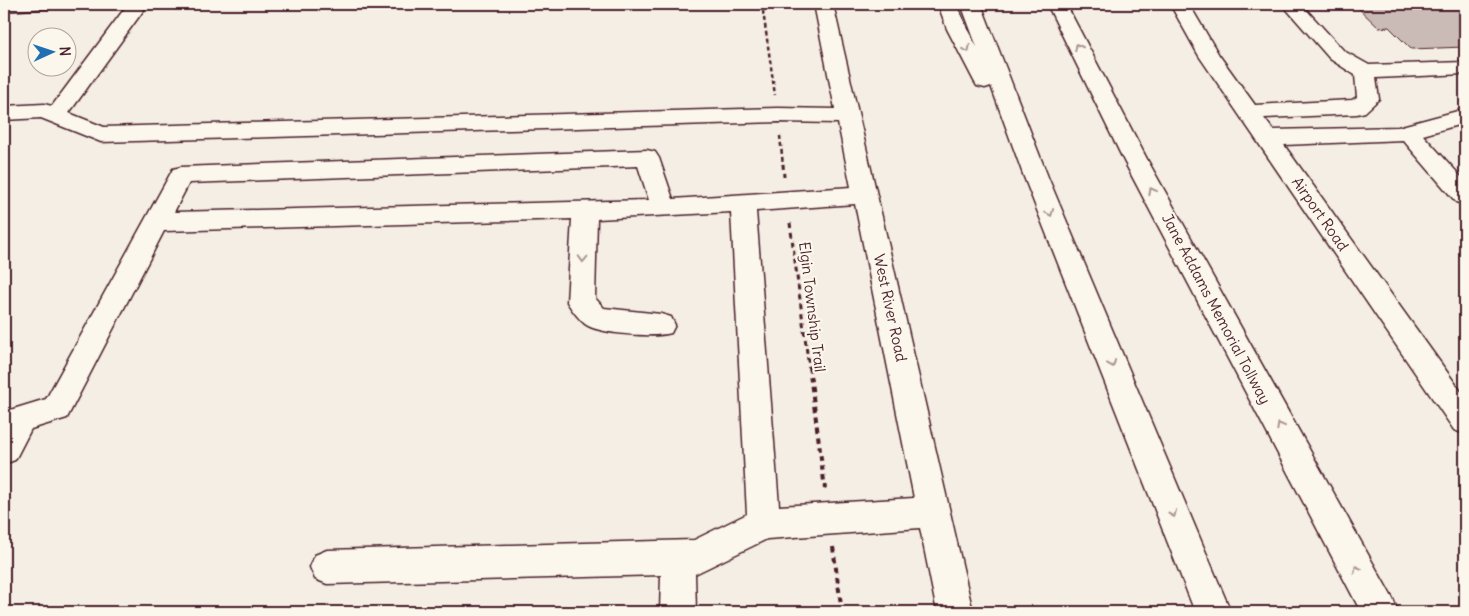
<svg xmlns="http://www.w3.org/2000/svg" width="1469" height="616" viewBox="0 0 1469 616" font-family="Delius,sans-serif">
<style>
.building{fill:#cabbb6;stroke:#4a1f2b}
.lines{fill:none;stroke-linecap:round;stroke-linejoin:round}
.minor-casing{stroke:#4a1f2b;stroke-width:3}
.highway-casing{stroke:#4a1f2b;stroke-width:3}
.path-far2{stroke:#4a1f2b;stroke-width:2.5;stroke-dasharray:4 3;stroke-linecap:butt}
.path-far1{stroke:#4a1f2b;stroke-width:3;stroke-dasharray:5 4;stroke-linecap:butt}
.path{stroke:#4a1f2b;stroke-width:4;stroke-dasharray:5.5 4.5;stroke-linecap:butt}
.minor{fill:#fbf7ec;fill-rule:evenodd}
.highway{fill:#fbf7ec;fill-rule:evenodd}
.oneway{stroke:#ab9695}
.labels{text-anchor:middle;stroke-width:4.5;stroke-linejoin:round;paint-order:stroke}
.street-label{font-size:15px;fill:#4a1f2b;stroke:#fbf7ec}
</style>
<rect width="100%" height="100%" fill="#f4eee4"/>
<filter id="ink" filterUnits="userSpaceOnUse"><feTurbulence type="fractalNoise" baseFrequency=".02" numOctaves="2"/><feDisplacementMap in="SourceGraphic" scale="10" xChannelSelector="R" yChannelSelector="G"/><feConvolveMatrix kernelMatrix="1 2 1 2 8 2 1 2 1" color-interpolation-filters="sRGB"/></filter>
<g filter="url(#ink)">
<!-- building -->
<path class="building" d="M1354 4H1465V47L1411 49 1389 27 1379 28Z"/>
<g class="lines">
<!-- minor casing -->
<g class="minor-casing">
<path id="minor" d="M4 4H52L49 8 4 11Z
M128 4H148L69 113 104 127 778 108 835 109 814 4H833L973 612H937L920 528 767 539 695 574 696 612H660L661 575 327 584 315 579 310 567 315 555 327 550 694 540 747 514 731 212 597 219 595 298 604 308 661 314 671 317 675 325 671 333C655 338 598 334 585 324 578 318 572 310 567 302L572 219 164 231 67 418 31 429 15 460 4 464V421L10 410 46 399 173 169 181 167 647 150 655 152 659 158 673 199 851 187 838 123 778 122 101 142 41 118 4 120V106L44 104 52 106ZM638 166 649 200 174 212 189 183ZM855 204 914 498 779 506 756 211Z
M1170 4H1189L1219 55 1255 105 1352 100 1357 97 1355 75 1330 59 1282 4H1301L1344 51 1369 65 1465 62V74L1376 78 1379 99 1365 112 1357 114 1264 118 1273 130 1398 127 1465 109V123L1423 135 1465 181V205L1456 202 1403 140 1284 145 1465 397V434L1454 430 1199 56Z"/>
</g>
<!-- highway casing -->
<g class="highway-casing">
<path id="highway" d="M938 4H957L967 29 977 47 961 4H981L1048 177 1231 612H1195L1024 177 991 86 985 88 977 86 974 81 947 29Z
M1047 4H1066L1148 161 1393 599 1398 612H1361L1124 161Z"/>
</g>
<!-- path-far2 -->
<path class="path-far2" d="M762 4 775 95
M780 136 783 165"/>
<!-- path-far1 -->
<path class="path-far1" d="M783 164 784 177
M790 223 809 368"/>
<!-- path -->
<path class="path" d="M809 366 825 489
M833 547 842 612"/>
<!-- minor -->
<use href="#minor" class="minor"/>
<!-- highway -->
<use href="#highway" class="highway"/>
</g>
<!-- one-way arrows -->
<defs><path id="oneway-chevron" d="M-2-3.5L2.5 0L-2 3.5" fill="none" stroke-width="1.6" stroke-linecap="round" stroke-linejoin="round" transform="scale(1.25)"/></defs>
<g class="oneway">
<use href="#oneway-chevron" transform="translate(1078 47) rotate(-117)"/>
<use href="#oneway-chevron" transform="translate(967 49) rotate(62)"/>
<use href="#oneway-chevron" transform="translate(1152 191) rotate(-118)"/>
<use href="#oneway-chevron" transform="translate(1050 213) rotate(68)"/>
<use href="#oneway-chevron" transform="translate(583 259) rotate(92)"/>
<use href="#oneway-chevron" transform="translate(1112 364) rotate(68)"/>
<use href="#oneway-chevron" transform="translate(1280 426) rotate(-118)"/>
<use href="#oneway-chevron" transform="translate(1173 514) rotate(68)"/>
<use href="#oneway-chevron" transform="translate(1357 569) rotate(-118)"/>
</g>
</g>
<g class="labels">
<!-- street labels -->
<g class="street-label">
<text transform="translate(1320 214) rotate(55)" y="5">Airport Road</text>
<text transform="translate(812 307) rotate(83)" y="5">Elgin Township Trail</text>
<text transform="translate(890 308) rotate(78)" y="5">West River Road</text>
<text transform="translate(1216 309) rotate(62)" y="5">Jane Addams Memorial Tollway</text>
</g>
</g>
<!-- margin -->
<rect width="1469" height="616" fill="none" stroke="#fbf7ec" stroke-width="20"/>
<rect x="10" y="10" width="1449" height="596" fill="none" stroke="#4a1f2b" stroke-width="2" filter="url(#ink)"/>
<!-- north arrow -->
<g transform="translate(52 52) rotate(87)"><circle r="24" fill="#fbf7ec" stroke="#b4a19f"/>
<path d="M0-4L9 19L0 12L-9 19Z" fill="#1f6fb2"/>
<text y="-8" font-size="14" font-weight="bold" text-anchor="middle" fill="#4a1f2b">N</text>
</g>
</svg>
